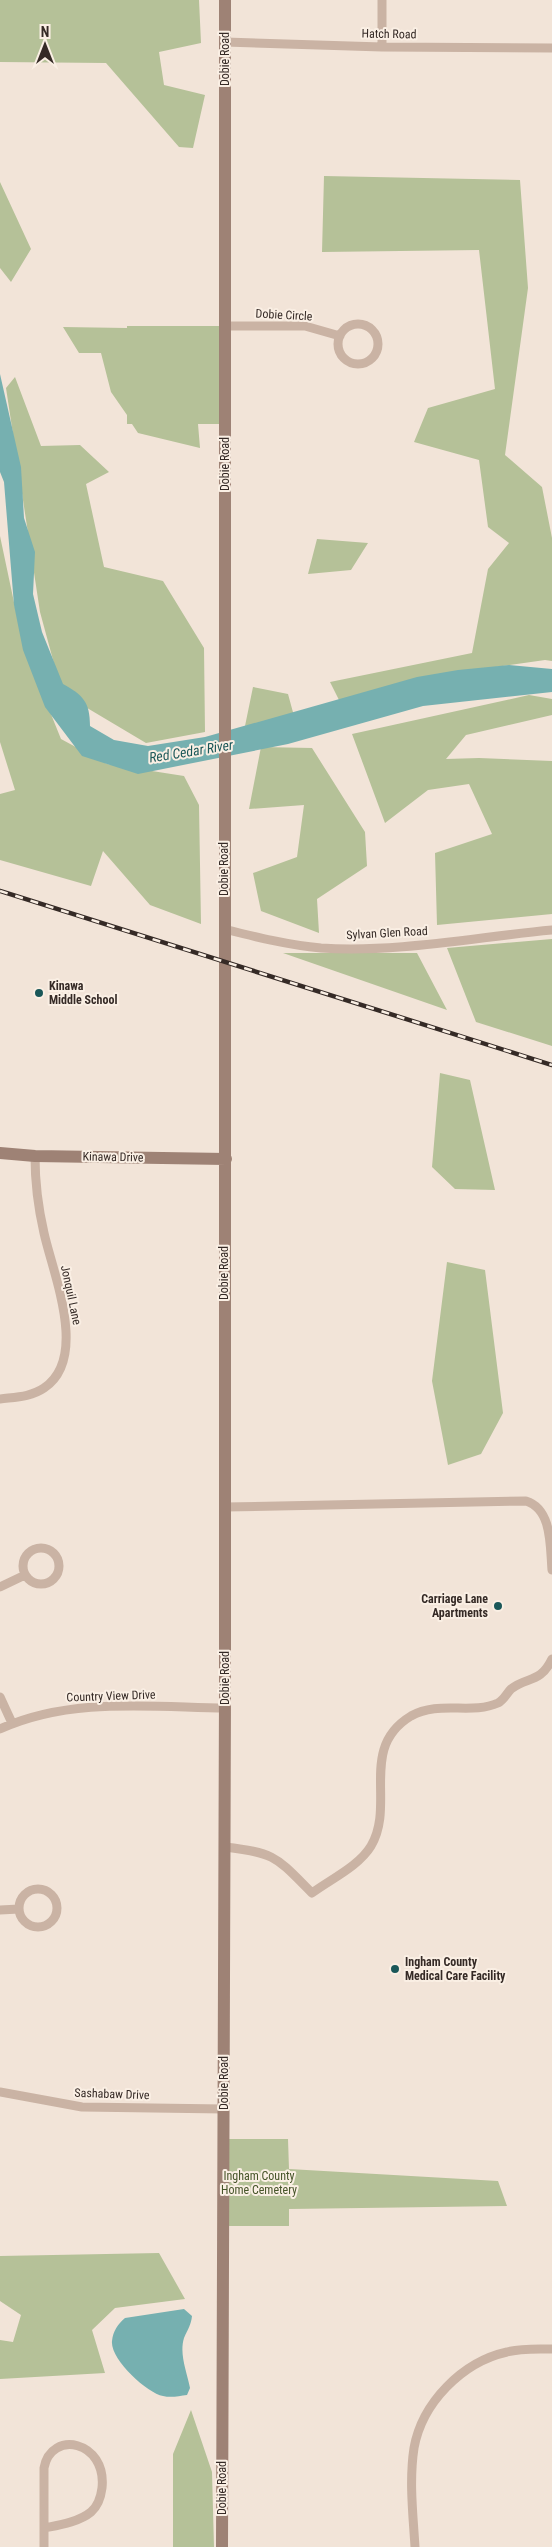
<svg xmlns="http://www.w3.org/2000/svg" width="552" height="2547" viewBox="0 0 552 2547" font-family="'Roboto Condensed',sans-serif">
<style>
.green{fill:#b5c198}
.water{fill:#76b0b0}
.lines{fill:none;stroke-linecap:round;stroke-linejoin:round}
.street{stroke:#cab3a4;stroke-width:9}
.secondary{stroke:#9e8275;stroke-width:12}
.rail-casing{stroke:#352a26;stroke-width:4.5}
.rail{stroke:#faefe4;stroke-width:2.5;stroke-dasharray:8;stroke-linecap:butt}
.poi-dot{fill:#1a5758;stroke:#faefe4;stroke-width:2}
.labels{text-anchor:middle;stroke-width:4;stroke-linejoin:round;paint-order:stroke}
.street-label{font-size:12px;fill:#352a26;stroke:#faefe4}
.poi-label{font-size:12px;font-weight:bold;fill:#352a26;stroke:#faefe4;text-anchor:start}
.park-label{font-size:12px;fill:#465429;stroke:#faefe4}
.water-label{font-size:14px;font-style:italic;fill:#1a5758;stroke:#faefe4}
</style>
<rect width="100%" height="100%" fill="#f2e4d8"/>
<!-- green -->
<path class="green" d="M0 0H199L201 43 159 52 164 85 205 95 193 148 179 147 106 63 0 62Z
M324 176 520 180 528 288 505 455 542 487 552 538V661L545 660 431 676 340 702 330 682 472 653 488 569 509 543 488 527 479 460 414 442 428 408 495 389 479 250 322 252Z
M0 182 31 249 11 282 0 268Z
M127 326H220L219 424H198L200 448 138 433 132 424H127V415L111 392 101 353H79L63 327 127 328Z
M15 377 41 446 80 445 109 472 86 484 104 567 163 581 204 648 205 732 146 743 62 693 40 612 6 388Z
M0 536 23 645 61 739 107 764 184 776 199 805 201 924 150 905 103 851 91 886 0 860V794L15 790 0 742Z
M317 539 368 543 351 570 308 574Z
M253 687 288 694 294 716 245 726Z
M529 695 552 699V715L466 735 446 759 479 758 552 761V914L437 925 435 853 492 834 469 784 428 790 385 823 352 734Z
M261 747 312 748 365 832 367 866 317 899 319 933 261 911 253 873 297 857 304 805 249 809Z
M552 939V1046L476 1022 447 948Z
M283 953H417L447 1010Z
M440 1073 470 1080 495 1190 455 1189 432 1167Z
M447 1262 485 1270 503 1413 481 1454 448 1465 432 1381Z
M229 2139H288L289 2169 498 2181 507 2206 289 2209V2226H228Z
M159 2253 185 2299 115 2308 92 2330 105 2373 0 2379V2340L13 2342 21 2315 0 2301V2256Z
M191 2410 212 2472 214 2547H173V2454Z"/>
<!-- water -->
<path class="water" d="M0 374 21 467 24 518 35 552 33 594 42 632 63 684C83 695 90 702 90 726L114 740 148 746 205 737 417 677 458 670 509 665 552 669V692L423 706 288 744 138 774 82 756 45 707 23 650 14 605 4 482 0 472Z
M184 2309 192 2316C191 2325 188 2329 184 2338 179 2354 187 2372 190 2388L187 2395C179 2396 171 2398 163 2396 147 2393 110 2359 112 2341 113 2331 118 2324 125 2318Z"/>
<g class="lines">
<!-- street -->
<path class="street" d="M225 42 382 47 552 48
M382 47V0
M338 344a20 20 0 1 1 40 0a20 20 0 1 1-40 0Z
M225 326H305L340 336
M224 929C256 937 288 945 321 948 398 953 476 937 552 930
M0 1399C15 1397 31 1397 44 1388 89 1358 53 1274 44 1233 38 1207 35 1182 35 1156
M225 1507 526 1501C552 1509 550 1545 552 1570
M23 1566a18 18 0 1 1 36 0a18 18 0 1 1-36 0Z
M0 1587 25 1575
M0 1697 12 1723
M0 1729C70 1697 150 1707 225 1708
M225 1847C276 1853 276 1857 312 1893 331 1879 359 1866 371 1846 396 1804 358 1748 411 1716 439 1700 471 1715 498 1703 504 1700 506 1694 511 1689 527 1676 540 1684 552 1659
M19 1908a19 19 0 1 1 38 0a19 19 0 1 1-38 0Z
M0 1910 19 1909
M0 2092 82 2107 224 2109
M44 2547V2468C51 2429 107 2441 102 2488 101 2496 98 2506 91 2512 79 2522 59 2525 44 2528
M415 2547C413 2514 409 2481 414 2448 422 2403 462 2362 507 2352 521 2348 537 2349 552 2349"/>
<!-- secondary -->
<path class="secondary" d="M0 1153 35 1156 226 1159
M222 2547 225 1694V0"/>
<!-- rail casing -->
<g class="rail-casing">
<path id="rail" d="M0 891 552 1065"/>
</g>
<!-- rail -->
<use href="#rail" class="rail"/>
</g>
<!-- markers -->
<g class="poi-dot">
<circle cx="39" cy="993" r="5"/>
<circle cx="498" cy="1606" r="5"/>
<circle cx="395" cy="1969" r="5"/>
</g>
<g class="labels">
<!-- street labels -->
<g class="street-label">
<text transform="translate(389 34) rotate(1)" y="4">Hatch Road</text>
<text transform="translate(225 59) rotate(-90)" y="4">Dobie Road</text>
<text transform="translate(284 315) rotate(3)" y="4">Dobie Circle</text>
<text transform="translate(225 464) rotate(-90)" y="4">Dobie Road</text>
<text transform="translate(224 869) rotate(-90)" y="4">Dobie Road</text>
<text transform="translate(387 933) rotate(-3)" y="4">Sylvan Glen Road</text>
<text transform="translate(113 1157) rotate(1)" y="4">Kinawa Drive</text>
<text transform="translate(224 1273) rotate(-90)" y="4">Dobie Road</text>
<text transform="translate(71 1295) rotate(78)" y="4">Jonquil Lane</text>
<text transform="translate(225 1678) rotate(-90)" y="4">Dobie Road</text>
<text transform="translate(111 1696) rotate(-2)" y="4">Country View Drive</text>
<text transform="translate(224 2083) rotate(-90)" y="4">Dobie Road</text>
<text transform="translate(112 2094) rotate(2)" y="4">Sashabaw Drive</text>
<text transform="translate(222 2488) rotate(-90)" y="4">Dobie Road</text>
</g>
<!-- poi labels -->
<g class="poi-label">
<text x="49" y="990">Kinawa<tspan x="49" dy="14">Middle School</tspan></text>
<text x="488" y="1603" text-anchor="end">Carriage Lane<tspan x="488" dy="14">Apartments</tspan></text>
<text x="405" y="1966">Ingham County<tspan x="405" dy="14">Medical Care Facility</tspan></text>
</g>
<!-- park labels -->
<g class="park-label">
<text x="259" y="2180">Ingham County<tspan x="259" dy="14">Home Cemetery</tspan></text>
</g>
<!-- water labels -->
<g class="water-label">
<text transform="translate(191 751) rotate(-9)" y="5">Red Cedar River</text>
</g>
</g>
<!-- north arrow -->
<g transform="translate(45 45)" stroke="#faefe4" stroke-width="4" paint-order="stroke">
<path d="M0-4L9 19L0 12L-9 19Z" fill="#352a26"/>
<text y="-8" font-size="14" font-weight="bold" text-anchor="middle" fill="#352a26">N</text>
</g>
</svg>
